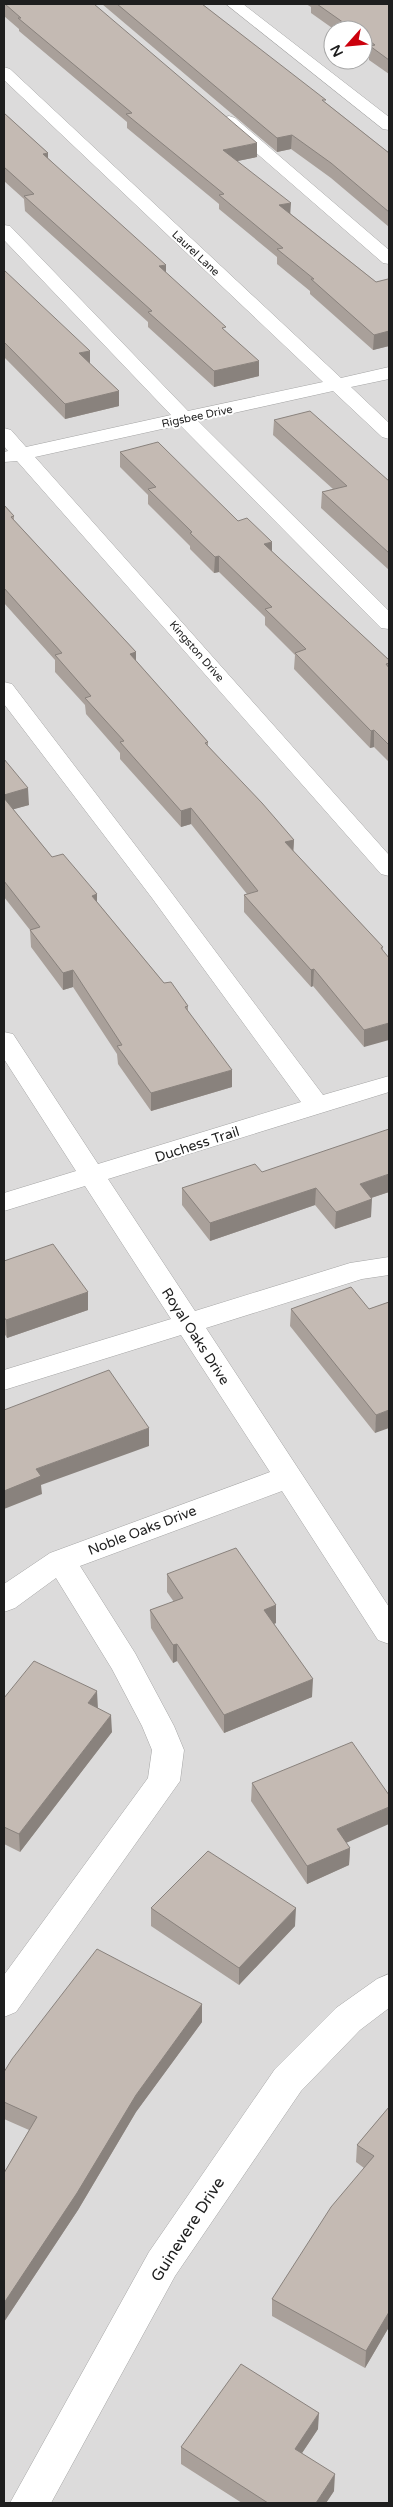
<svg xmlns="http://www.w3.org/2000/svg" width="393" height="2507" viewBox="0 0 393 2507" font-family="'Varela Round',sans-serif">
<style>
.residential{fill:#dcdbdb;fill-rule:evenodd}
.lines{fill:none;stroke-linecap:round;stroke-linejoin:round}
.minor-casing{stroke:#a5a5a5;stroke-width:1}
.minor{fill:#fff;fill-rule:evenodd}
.wall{fill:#a9a09a}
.shaded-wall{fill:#89827d}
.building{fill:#c4bab3;stroke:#89827d}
.labels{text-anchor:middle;stroke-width:4;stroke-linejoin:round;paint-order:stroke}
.far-street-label{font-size:11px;fill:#1e1e1e;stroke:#fff}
.street-label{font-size:14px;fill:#1e1e1e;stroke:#fff}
.near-street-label{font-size:16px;fill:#1e1e1e;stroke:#fff}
</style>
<rect width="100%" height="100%" fill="#efebe4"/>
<!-- residential -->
<path class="residential" d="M4 4H389V2503H4ZM333 30H363V60H333Z"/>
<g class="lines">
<!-- minor casing -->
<g class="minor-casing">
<path id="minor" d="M226 4H243L389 117V130L383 129Z
M4 67 10 69 341 378 389 367V379L351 387 389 423V439L382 437 333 391 198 421 389 611V629L381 628 180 425 35 457 389 855V876L381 874 17 461 4 462V452L8 451 4 446V428L11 430 26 447 171 415 4 240V225L10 226 188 411 323 382 4 80Z
M229 116 235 118 389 250V264L383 263 223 124 221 121 223 118Z
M4 682 12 684 168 888 323 1095 389 1076V1092L108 1179 195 1311 350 1263 389 1257V1275L362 1279 206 1328 389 1607V1644L378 1640 282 1491 80 1566 135 1653 174 1726 184 1750 180 1781 16 2012 4 2017V1975L148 1778 152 1750 142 1726 112 1669 56 1578 15 1608 4 1612V1584L50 1553 270 1472 181 1335 4 1390V1370L171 1319 85 1186 4 1211V1193L76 1171 4 1059V1032L13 1034 98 1164 301 1102 152 898 4 704Z
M389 1974V2008L360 2030 301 2091 175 2276 51 2503H10L149 2252 275 2069 336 2008 377 1979Z"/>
</g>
<!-- minor -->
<use href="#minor" class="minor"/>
</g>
<!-- wall -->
<path class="wall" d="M4 4H94L257 157 237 161 291 214 376 282 389 280V346L373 350 310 294V291L277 264V257L219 209V204L127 128V122L19 31V29L4 16Z
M102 4H202L326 103 389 153V227L331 178 291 149 277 152Z
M306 4H389V74L369 60V55L363 50V30H335L311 13V7Z
M4 113 48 153V158L226 332 259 376 214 387 148 327V322L25 211 24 199 4 181Z
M4 270 90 364 119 391V406L65 419 4 357Z
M274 420 389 481V570L321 508 322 492 333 489 273 435Z
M120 452 238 521 272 552 389 660V762L374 747 370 748 294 669 295 655 265 625V617L219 572 214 573 190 549V546L148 504V495L120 467Z
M4 505 14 516V520L136 652V661L208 742V746L294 840 293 851 383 947 364 1047 313 986 311 987 244 912V895L247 894 191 824 181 827 120 759V753L86 714 85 705 55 672V660L4 603Z
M4 759 29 805 13 809 52 857 97 894V902L164 983 188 1006V1011L232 1087 151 1111 118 1064 117 1054 73 987 63 990 31 947 30 930 4 897Z
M262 1172 389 1192 371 1198V1217L335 1229 315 1205 210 1241 182 1205V1188Z
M4 1261 88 1292V1310L7 1338 4 1333Z
M389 1302 375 1433 290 1326 291 1309H369Z
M167 1574 276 1605V1623L274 1624 312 1697 224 1733 177 1661 173 1663 151 1628 150 1610 174 1602 167 1592Z
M4 1698 98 1708 112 1732 20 1852 4 1844Z
M252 1783 350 1848 349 1865 307 1884 251 1801Z
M151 1908 295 1926 239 1985 151 1926Z
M202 2004V2022L136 2112 78 2210 4 2322V2173L29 2130 4 2119V2072Z
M389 2107V2327L365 2368 272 2316V2299L364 2168 356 2162 357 2145Z
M318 2429 302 2453 334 2491 326 2503H242L181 2464V2447Z"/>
<!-- shaded-wall -->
<path class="shaded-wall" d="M292 135 291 149 277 152V138Z
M257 143V157L223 164V150Z
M48 153V167L43 154Z
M291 203 290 217 279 205Z
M166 265V279L159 266Z
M389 331V346L373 350 374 335Z
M90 351V366L79 353Z
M259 361V376L214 387V371Z
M119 391V406L65 419V404Z
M272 542V558L264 544Z
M219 556V572L214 573 215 557Z
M136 652V668L130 654Z
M374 730V747L370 748 371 731Z
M28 788 29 805 4 812V795Z
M191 808V824L181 827V811Z
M294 840 293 857 285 842Z
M97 894V911L92 896Z
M314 969 313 986 311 987V970Z
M73 970V987L63 990V973Z
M389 1023V1040L364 1047V1030Z
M232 1070V1087L151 1111V1093Z
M389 1174V1192L359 1202 360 1184Z
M316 1188 315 1205 210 1241V1223Z
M372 1199 371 1217 335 1229 336 1212Z
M88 1292V1310L7 1338 6 1320Z
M389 1410V1428L375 1433 376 1415Z
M149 1428V1446L41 1485 42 1494 4 1509V1491L36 1469Z
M276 1605V1623L264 1628V1610Z
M177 1644V1661L173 1663V1645Z
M313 1679 312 1697 224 1733V1715Z
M97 1691 98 1709 88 1703Z
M111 1715 112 1732 20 1852 19 1834Z
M389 1807V1824L337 1847V1829Z
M350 1848 349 1865 307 1884V1866Z
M296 1908 295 1926 239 1985V1968Z
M202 2004V2022L136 2112 78 2210 4 2322V2303L136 2095Z
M389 2312V2327L365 2368 366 2351Z
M319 2413 318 2429 294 2465 295 2449Z
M335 2474 334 2491 326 2503H316Z"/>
<!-- building -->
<path class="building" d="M5 4H94L257 143 223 150 291 203 279 205 376 282 388 279 389 280V331L374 335 311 279H314L277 249 283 248 219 195 224 194 126 114 132 113 18 18H21Z
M117 4H202L326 100H322L389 153V212L331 163 292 135 277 138Z
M317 4H389V60L370 46 375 45 363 36V30H354Z
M4 113 48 153 43 154 166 265 159 266 226 327 222 328 259 361 214 371 148 312 152 311 24 196 34 194 4 167Z
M4 270 90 351 79 353 119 391 65 404 4 342Z
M310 411 389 481V553L322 492 347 486 274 420Z
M158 442 238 521 247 518 272 542 264 544 389 660V663L386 664 389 668V745L374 730 371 731 295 653 306 649 265 609 272 607 219 556 215 557 190 533 192 532 148 489 156 487 120 452Z
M4 505 14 516 11 517 136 652 130 654 208 742 205 743 262 803 294 840 285 842 383 947 381 948 389 958V1023L364 1030 314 969 311 970 244 895 258 891 191 808 181 811 120 742 124 741 85 698 91 696 55 655 62 653 4 588Z
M4 759 28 788 4 795Z
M4 798 52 857 63 854 97 894 92 896 164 983 171 982 188 1006 185 1007 232 1070 151 1093 117 1046 122 1045 73 970 63 973 30 930 40 927 4 881Z
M389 1129V1174L360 1184 372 1199 336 1212 316 1188 210 1223 182 1188 255 1164 262 1172Z
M53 1244 88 1292 6 1320 4 1317V1261Z
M351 1287 369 1309 389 1302V1410L376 1415 291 1309Z
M109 1370 149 1428 36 1469 41 1476 4 1491V1410Z
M236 1548 276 1605 264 1610 313 1679 224 1715 177 1644 173 1645 150 1610 183 1598 167 1574Z
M34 1661 97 1691 88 1703 111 1715 19 1834 4 1827V1698Z
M352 1742 389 1795V1807L337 1829 350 1848 307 1866 252 1783Z
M208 1851 296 1908 239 1968 151 1908Z
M97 1949 202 2004 136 2095 77 2193 4 2303V2173L37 2117 4 2102V2072L12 2059Z
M389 2107V2312L366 2351 272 2299 331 2207 374 2156 357 2145Z
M241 2364 319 2413 295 2449 335 2474 316 2503H268L181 2447Z"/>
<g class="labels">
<!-- far-street labels -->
<g class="far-street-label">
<text transform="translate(196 253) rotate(43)" y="4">Laurel Lane</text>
<text transform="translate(197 416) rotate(-12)" y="4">Rigsbee Drive</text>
<text transform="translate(197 651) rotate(49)" y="4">Kingston Drive</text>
</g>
<!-- street labels -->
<g class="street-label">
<text transform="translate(197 1144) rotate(-18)" y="5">Duchess Trail</text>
<text transform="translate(196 1336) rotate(57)" y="5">Royal Oaks Drive</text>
<text transform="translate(142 1530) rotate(-21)" y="5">Noble Oaks Drive</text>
</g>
<!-- near-street labels -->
<g class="near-street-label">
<text transform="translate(187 2229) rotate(-57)" y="6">Guinevere Drive</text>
</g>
</g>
<!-- border -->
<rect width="393" height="2507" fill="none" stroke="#1e1e1e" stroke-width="10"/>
<!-- north arrow -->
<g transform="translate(348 45) rotate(243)"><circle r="24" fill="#ffffff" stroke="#a5a5a5"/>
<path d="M0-4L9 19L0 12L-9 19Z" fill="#cc000d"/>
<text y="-8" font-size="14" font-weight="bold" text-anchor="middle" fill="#1e1e1e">N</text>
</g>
</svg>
